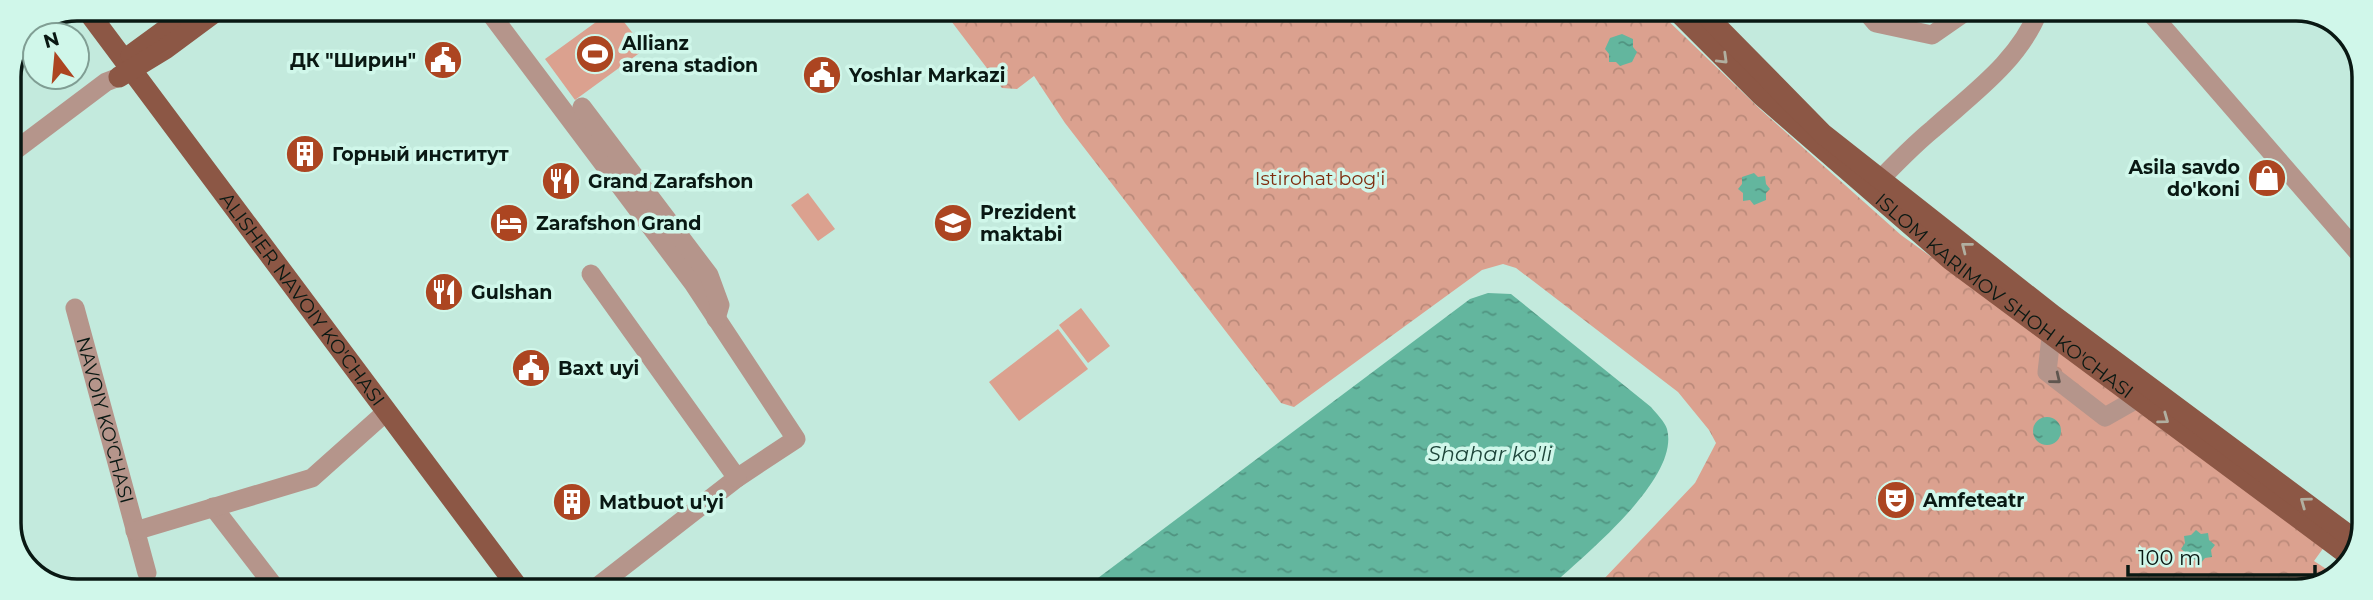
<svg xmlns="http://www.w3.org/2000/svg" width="2373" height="600" viewBox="0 0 2373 600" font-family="Montserrat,sans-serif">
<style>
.park{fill:url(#park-crowns)}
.pitch{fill:#dba18f}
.water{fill:url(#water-ripples)}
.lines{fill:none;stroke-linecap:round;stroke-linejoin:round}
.minor{stroke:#b5958b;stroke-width:19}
.major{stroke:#8c5745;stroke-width:21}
.oneway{stroke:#b1afa0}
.oneway2{stroke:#5f564f}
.labels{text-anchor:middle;stroke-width:7;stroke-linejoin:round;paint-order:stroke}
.poi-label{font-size:19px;font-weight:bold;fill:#091813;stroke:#d0f7ea;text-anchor:start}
.park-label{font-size:19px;fill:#7e2d0f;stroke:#d0f7ea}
.street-label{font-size:19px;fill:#091813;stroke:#d0f7ea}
.water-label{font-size:21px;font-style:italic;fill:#1d4439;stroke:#d0f7ea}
.rim{fill:none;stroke:#091813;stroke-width:3.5}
</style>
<defs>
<pattern id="park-crowns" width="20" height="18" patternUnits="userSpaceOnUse" patternTransform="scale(1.75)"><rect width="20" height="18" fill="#dba18f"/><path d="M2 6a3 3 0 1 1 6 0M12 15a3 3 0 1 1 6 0" fill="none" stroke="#bb8a7a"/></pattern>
<pattern id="water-ripples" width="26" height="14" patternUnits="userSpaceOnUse" patternTransform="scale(1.75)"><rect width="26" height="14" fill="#63b69e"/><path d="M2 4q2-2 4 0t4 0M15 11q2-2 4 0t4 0" fill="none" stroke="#509380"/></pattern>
</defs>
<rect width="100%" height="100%" fill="#c3eadd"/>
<!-- park -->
<path class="park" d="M942 9 1657 10 1761 110 1901 235 2327 543 2314 561 2337 576 2297 591H1601L1602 581 1695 483 1716 443 1709 430 1678 392 1516 268 1503 264 1482 270 1294 407 1281 403 1065 123 1034 76 1017 89 1002 88Z"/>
<!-- pitch -->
<path class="pitch" d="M614 9 645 49 575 100 545 59Z
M808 193 835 229 818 241 791 205Z
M1081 308 1110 346 1088 363 1059 325Z
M1058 329 1088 369 1019 421 989 382Z"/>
<!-- water -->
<path class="water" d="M1622 34 1633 39V47L1637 52 1632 62 1620 66 1616 62H1609V54L1605 49 1610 38Z
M1754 173 1758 177 1765 176 1766 184 1770 189 1766 193V200L1754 205 1750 200 1743 201V193L1738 189 1742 184V177Z
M1488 293 1511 294 1651 407C1656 413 1665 422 1667 429 1681 480 1579 559 1546 591L1082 590 1470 299Z
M2033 431a14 14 0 1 1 28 0a14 14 0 1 1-28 0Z
M2196 530 2201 534 2208 533 2209 540 2215 545 2211 550 2212 557 2205 558 2200 564 2194 559 2187 560 2186 553 2181 549 2185 543 2184 536 2191 535Z"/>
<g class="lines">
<!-- minor -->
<g class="minor">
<path d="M487 9 693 283 796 439 737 478 593 590"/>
<path d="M1865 10 1876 23 1932 35 1968 10"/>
<path d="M2148 10 2363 258"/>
<path d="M582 107 709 275 720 305 716 319"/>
<path d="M9 155 106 82 119 77"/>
<path d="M1871 189C1891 168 1911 147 1933 129 1973 93 2019 61 2039 10"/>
<path d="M591 274 737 478"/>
<path id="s1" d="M75 308 147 573"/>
<path d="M2053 320 2047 372 2105 417 2149 392"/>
<path d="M213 507 277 590"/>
<path d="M135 531 312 478 386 412"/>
</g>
<!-- major -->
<g class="major">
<path id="s2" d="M86 9 520 590"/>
<path id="s3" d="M1676 10 1761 95 1951 260 2351 557"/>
<path d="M1701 10 1823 134 2054 316 2359 543"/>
<path d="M131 55 194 9"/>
<path d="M119 77 165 49 219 9"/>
</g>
</g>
<!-- one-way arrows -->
<defs><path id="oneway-chevron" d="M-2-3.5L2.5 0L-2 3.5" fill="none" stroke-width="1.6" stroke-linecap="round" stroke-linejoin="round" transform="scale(1.75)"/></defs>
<g class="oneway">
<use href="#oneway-chevron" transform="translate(1723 59) rotate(44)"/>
<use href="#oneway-chevron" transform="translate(1966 247) rotate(-142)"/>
<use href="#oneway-chevron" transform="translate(2164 419) rotate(36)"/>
<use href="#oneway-chevron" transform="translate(2305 502) rotate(-144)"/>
</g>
<use class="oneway2" href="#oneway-chevron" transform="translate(2056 379) rotate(39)"/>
<!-- icons -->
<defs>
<g id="stadium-disc" transform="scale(2.0125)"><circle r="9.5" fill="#ac4521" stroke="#d0f7ea"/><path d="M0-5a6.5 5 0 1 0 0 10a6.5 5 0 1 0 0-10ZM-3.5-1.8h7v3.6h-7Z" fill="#fff"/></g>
<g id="civic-disc" transform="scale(2.0125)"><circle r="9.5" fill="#ac4521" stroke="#d0f7ea"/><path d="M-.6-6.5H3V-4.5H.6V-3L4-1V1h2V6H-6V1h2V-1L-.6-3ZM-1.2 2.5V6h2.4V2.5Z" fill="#fff"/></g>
<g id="building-disc" transform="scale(2.0125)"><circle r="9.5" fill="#ac4521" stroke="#d0f7ea"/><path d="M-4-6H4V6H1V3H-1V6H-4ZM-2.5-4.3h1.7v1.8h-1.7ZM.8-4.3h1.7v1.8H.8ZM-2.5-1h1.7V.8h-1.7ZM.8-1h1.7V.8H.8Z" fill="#fff"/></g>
<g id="shop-disc" transform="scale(2.0125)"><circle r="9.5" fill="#ac4521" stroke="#d0f7ea"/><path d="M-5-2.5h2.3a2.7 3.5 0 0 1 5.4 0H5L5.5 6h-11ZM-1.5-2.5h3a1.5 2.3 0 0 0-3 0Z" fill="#fff"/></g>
<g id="restaurant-disc" transform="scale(2.0125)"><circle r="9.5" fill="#ac4521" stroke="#d0f7ea"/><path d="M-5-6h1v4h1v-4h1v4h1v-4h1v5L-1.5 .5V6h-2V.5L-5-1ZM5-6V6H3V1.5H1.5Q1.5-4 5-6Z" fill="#fff"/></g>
<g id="hotel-disc" transform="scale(2.0125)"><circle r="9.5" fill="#ac4521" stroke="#d0f7ea"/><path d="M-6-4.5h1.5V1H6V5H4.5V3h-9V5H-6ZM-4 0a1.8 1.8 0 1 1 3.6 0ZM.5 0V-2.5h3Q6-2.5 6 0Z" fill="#fff"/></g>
<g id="school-disc" transform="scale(2.0125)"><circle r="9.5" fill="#ac4521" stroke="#d0f7ea"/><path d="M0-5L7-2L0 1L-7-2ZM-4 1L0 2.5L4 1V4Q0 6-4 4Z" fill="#fff"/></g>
<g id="theatre-disc" transform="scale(2.0125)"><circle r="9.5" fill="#ac4521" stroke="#d0f7ea"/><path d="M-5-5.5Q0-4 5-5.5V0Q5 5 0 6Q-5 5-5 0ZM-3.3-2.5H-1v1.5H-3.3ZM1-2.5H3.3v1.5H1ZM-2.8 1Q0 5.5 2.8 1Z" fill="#fff"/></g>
</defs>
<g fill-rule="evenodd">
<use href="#stadium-disc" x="595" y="54"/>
<use href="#civic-disc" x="443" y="60"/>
<use href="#civic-disc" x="822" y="75"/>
<use href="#building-disc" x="305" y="154"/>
<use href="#shop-disc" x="2267" y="178"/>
<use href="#restaurant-disc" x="561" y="181"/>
<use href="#hotel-disc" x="509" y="223"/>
<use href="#school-disc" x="953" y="223"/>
<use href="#restaurant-disc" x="444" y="292"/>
<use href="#civic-disc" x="531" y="368"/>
<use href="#theatre-disc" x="1896" y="500"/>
<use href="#building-disc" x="572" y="502"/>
</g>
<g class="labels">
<!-- poi labels -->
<g class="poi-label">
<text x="622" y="50">Allianz<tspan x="622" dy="22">arena stadion</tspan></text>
<text x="416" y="67" text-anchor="end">ДК "Ширин"</text>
<text x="849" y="82">Yoshlar Markazi</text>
<text x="332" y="161">Горный институт</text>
<text x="2240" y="174" text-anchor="end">Asila savdo<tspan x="2240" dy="22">do'koni</tspan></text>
<text x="588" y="188">Grand Zarafshon</text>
<text x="980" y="219">Prezident<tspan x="980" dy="22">maktabi</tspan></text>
<text x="536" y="230">Zarafshon Grand</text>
<text x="471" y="299">Gulshan</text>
<text x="558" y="375">Baxt uyi</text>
<text x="1923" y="507">Amfeteatr</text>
<text x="599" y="509">Matbuot u'yi</text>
</g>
<!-- park labels -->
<g class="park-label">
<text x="1320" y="185">Istirohat bog'i</text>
</g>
<!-- street labels -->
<g class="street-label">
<text dy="7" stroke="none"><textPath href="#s3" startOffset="436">ISLOM KARIMOV SHOH KO'CHASI</textPath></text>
<text dy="7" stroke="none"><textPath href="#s2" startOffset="362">ALISHER NAVOIY KO'CHASI</textPath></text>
<text dy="7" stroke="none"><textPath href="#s1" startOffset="116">NAVOIY KO'CHASI</textPath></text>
</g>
<!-- water labels -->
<g class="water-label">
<text x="1490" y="461">Shahar ko'li</text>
</g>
</g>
<!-- crop -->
<path d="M0 0H2373V600H0ZM77 21H2296A56 56 0 0 1 2352 77V523A56 56 0 0 1 2296 579H77A56 56 0 0 1 21 523V77A56 56 0 0 1 77 21Z" fill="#d0f7ea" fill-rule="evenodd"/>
<path class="rim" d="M77 21H2296A56 56 0 0 1 2352 77V523A56 56 0 0 1 2296 579H77A56 56 0 0 1 21 523V77A56 56 0 0 1 77 21Z"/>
<!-- north arrow -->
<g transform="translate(56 56) rotate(344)"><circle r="33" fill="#d0f7ea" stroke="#809e94" stroke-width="2"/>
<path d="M0-5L12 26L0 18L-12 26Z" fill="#ac4521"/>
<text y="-10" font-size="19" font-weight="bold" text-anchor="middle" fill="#091813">N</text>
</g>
<!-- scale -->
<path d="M2128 565v10h187v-10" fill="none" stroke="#091813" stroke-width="3.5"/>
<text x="2138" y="565" font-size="21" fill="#091813" stroke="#d0f7ea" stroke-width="5" paint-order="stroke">100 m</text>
</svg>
